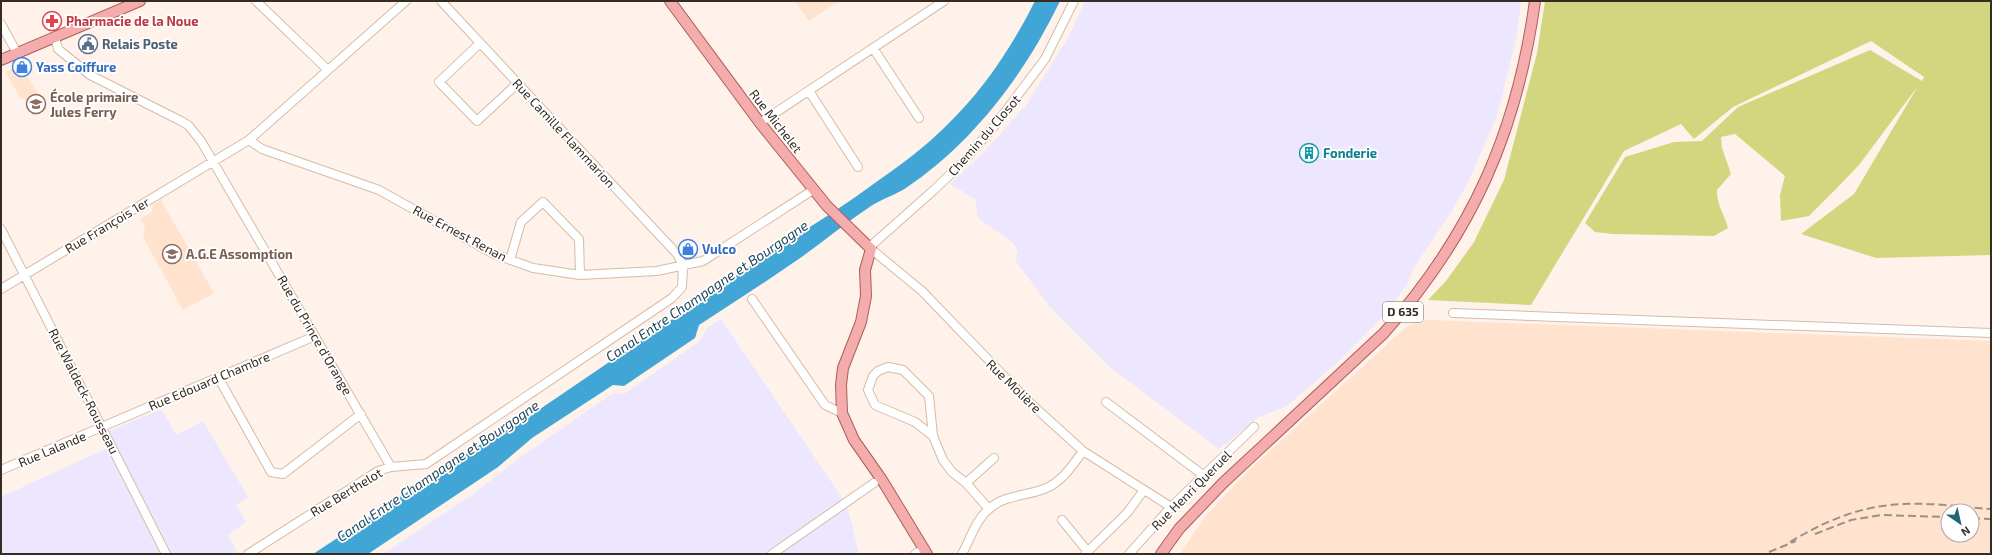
<svg xmlns="http://www.w3.org/2000/svg" width="1992" height="555" viewBox="0 0 1992 555" font-family="'Exo 2',sans-serif">
<style>
.industrial{fill:#ece7fe}
.built{fill:#ffe3ce;fill-rule:evenodd}
.green{fill:#d2d77f}
.water{fill:#41a6d6}
.lines{fill:none;stroke-linecap:round;stroke-linejoin:round}
.minor-casing{stroke:#d6bba7;stroke-width:10}
.major-casing{stroke:#ad5d59;stroke-width:12}
.minor{stroke:#fff;stroke-width:8}
.major{stroke:#f4adac;stroke-width:10}
.rail{stroke:#9b9088;stroke-width:2;stroke-dasharray:8 4;stroke-linecap:butt}
.labels{text-anchor:middle;stroke-width:3.5;stroke-linejoin:round;paint-order:stroke}
.shield{fill:#fff;stroke:#726b66;stroke-width:1}
.shield-label{font-size:12px;font-weight:bold;fill:#362c24}
.health-label{font-size:13px;font-weight:bold;fill:#be3a42;stroke:#fff;text-anchor:start}
.service-label{font-size:13px;font-weight:bold;fill:#4e5e75;stroke:#fff;text-anchor:start}
.shop-label{font-size:13px;font-weight:bold;fill:#366cbe;stroke:#fff;text-anchor:start}
.education-label{font-size:13px;font-weight:bold;fill:#785e54;stroke:#fff;text-anchor:start}
.street-label{font-size:13px;fill:#362c24;stroke:#fff}
.culture-label{font-size:13px;font-weight:bold;fill:#0d838f;stroke:#fff;text-anchor:start}
.water-label{font-size:14px;font-style:italic;fill:#204a5e;stroke:#fff}
</style>
<rect width="100%" height="100%" fill="#fef2ea"/>
<!-- industrial -->
<path class="industrial" d="M1085 1H1521L1517 35 1497 116 1471 176 1452 211 1413 269 1408 283 1386 313 1338 362 1287 406 1259 417 1219 449 1111 368 1050 307 1015 260 1018 252 1013 243 978 218 975 199 950 184 984 152 1027 104 1069 36Z
M721 319 847 505 859 554H383L473 494 522 456 613 393 624 394 700 341 707 328Z
M161 409 177 435 203 421 248 497 236 505 246 522 228 535 238 553 1 554V497L114 445 107 432Z"/>
<!-- built -->
<path class="built" d="M795 1H839L809 21Z
M19 66 24 78 28 77 47 109 33 116 24 98 21 99 5 72Z
M161 200 214 293 183 310 143 237 145 227 140 219 152 212 153 205Z
M1428 320 1991 341V554H1180L1205 516 1251 468 1405 328 1412 324ZM1948 511H1972V535H1948Z"/>
<!-- green -->
<path class="green" d="M1545 1H1991V255L1876 258 1801 234 1854 194 1918 86 1859 165 1835 190 1809 216 1781 221 1780 195 1785 176 1735 134 1721 137 1722 148 1731 174 1717 190C1717 206 1724 213 1728 228L1714 236 1612 234 1595 232 1585 223 1625 157 1674 142 1702 141 1738 107 1870 50 1922 81 1924 77 1871 41 1733 107 1694 139 1681 124 1624 151 1531 305 1428 300 1446 281 1474 242 1504 180 1537 53Z"/>
<!-- water -->
<path class="water" d="M1035 1H1060C1025 74 973 143 906 188 895 195 882 199 871 206 847 222 825 240 803 256 769 280 734 302 699 325L695 338 624 386 613 385 532 438 498 467 368 554H313L484 442 521 422 787 241C819 222 849 202 879 180 902 164 925 147 945 127 983 91 1012 47 1035 1Z"/>
<g class="lines">
<!-- minor casing -->
<g class="minor-casing">
<path id="minor" d="M256 1 328 70
M1074 1 1045 59 996 124 962 163 935 189 873 244 871 249 922 291 1029 402 1083 451 1171 507
M1 24 17 53
M55 37 58 49 90 75 179 120 188 125 201 141 391 467
M480 43 439 82 477 121 518 83
M873 48 919 118
M809 91 858 167
M760 123 944 1
M249 140 262 149 379 190 494 254 533 268 580 275 657 271 703 261 813 190
M1 229 166 554
M510 260 521 222 543 202 579 239 580 275
M1 289 249 140 406 1
M752 299 825 405 842 413
M1453 313 1991 333
M218 377 271 472 283 474 361 414
M1106 402 1203 475
M933 436 929 396 903 370 888 367 878 371 873 376 868 390 875 405 915 422 933 436 943 460 952 472 966 483 989 509
M1 470 315 336
M966 483 994 458
M1062 520 1088 552
M248 554 378 471 391 467 426 464 672 298 682 287 683 267 678 255 441 1
M772 554 874 483
M915 554 924 549
M962 554C970 540 976 519 989 509 1004 495 1026 496 1044 489 1061 483 1073 465 1083 451
M1085 554 1127 513 1144 490
M1129 554 1171 507 1254 427"/>
</g>
<!-- major casing -->
<g class="major-casing">
<path id="major" d="M670 1 760 123 827 206 871 249 865 270 866 296 861 322 843 368 841 385 842 413 854 440 882 480 927 554
M1 60 140 1
M1161 554 1179 529 1223 483 1384 333C1472 234 1517 132 1535 1"/>
</g>
<!-- minor -->
<use href="#minor" class="minor"/>
<!-- major -->
<use href="#major" class="major"/>
<!-- rail -->
<path class="rail" d="M1972 518 1991 519
M1815 534 1851 520 1881 515 1948 517
M1790 542C1822 523 1853 509 1890 505 1921 501 1960 507 1991 509
M1769 552 1796 541"/>
</g>
<!-- icons -->
<defs>
<g id="pharmacy-ring" transform="scale(1)"><circle r="9.5" fill="#fff" stroke="#e0444e" stroke-width="1.5"/><path d="M-2-6h4v4h4v4h-4v4h-4v-4h-4v-4h4Z" fill="#e0444e"/></g>
<g id="civic-ring" transform="scale(1)"><circle r="9.5" fill="#fff" stroke="#5c6f8a" stroke-width="1.5"/><path d="M-.6-6.5H3V-4.5H.6V-3L4-1V1h2V6H-6V1h2V-1L-.6-3ZM-1.2 2.5V6h2.4V2.5Z" fill="#5c6f8a"/></g>
<g id="shop-ring" transform="scale(1)"><circle r="9.5" fill="#fff" stroke="#3f7fe0" stroke-width="1.5"/><path d="M-5-2.5h2.3a2.7 3.5 0 0 1 5.4 0H5L5.5 6h-11ZM-1.5-2.5h3a1.5 2.3 0 0 0-3 0Z" fill="#3f7fe0"/></g>
<g id="school-ring" transform="scale(1)"><circle r="9.5" fill="#fff" stroke="#8d6e63" stroke-width="1.5"/><path d="M0-5L7-2L0 1L-7-2ZM-4 1L0 2.5L4 1V4Q0 6-4 4Z" fill="#8d6e63"/></g>
<g id="building-ring" transform="scale(1)"><circle r="9.5" fill="#fff" stroke="#0f9aa8" stroke-width="1.5"/><path d="M-4-6H4V6H1V3H-1V6H-4ZM-2.5-4.3h1.7v1.8h-1.7ZM.8-4.3h1.7v1.8H.8ZM-2.5-1h1.7V.8h-1.7ZM.8-1h1.7V.8H.8Z" fill="#0f9aa8"/></g>
</defs>
<g fill-rule="evenodd">
<use href="#pharmacy-ring" x="52" y="21"/>
<use href="#civic-ring" x="88" y="44"/>
<use href="#shop-ring" x="22" y="67"/>
<use href="#school-ring" x="36" y="104"/>
<use href="#building-ring" x="1309" y="153"/>
<use href="#shop-ring" x="688" y="249"/>
<use href="#school-ring" x="172" y="254"/>
</g>
<g class="labels">
<!-- shield labels -->
<rect class="shield" x="1383" y="302" width="40" height="20" rx="3"/>
<g class="shield-label">
<text x="1403" y="316">D 635</text>
</g>
<!-- health labels -->
<g class="health-label">
<text x="66" y="26">Pharmacie de la Noue</text>
</g>
<!-- service labels -->
<g class="service-label">
<text x="102" y="49">Relais Poste</text>
</g>
<!-- shop labels -->
<g class="shop-label">
<text x="36" y="72">Yass Coiffure</text>
<text x="702" y="254">Vulco</text>
</g>
<!-- education labels -->
<g class="education-label">
<text x="50" y="102">École primaire<tspan x="50" dy="15">Jules Ferry</tspan></text>
<text x="186" y="259">A.G.E Assomption</text>
</g>
<!-- street labels -->
<g class="street-label">
<text transform="translate(776 121) rotate(52)" y="5">Rue Michelet</text>
<text transform="translate(564 133) rotate(47)" y="5">Rue Camille Flammarion</text>
<text transform="translate(984 135) rotate(-49)" y="5">Chemin du Closot</text>
<text transform="translate(107 225) rotate(-31)" y="5">Rue François 1er</text>
<text transform="translate(460 233) rotate(28)" y="5">Rue Ernest Renan</text>
<text transform="translate(315 335) rotate(60)" y="5">Rue du Prince d'Orange</text>
<text transform="translate(209 381) rotate(-23)" y="5">Rue Edouard Chambre</text>
<text transform="translate(1014 386) rotate(44)" y="5">Rue Molière</text>
<text transform="translate(84 391) rotate(63)" y="5">Rue Waldeck-Rousseau</text>
<text transform="translate(52 449) rotate(-23)" y="5">Rue Lalande</text>
<text transform="translate(1191 490) rotate(-45)" y="5">Rue Henri Queruel</text>
<text transform="translate(346 492) rotate(-31)" y="5">Rue Berthelot</text>
</g>
<!-- culture labels -->
<g class="culture-label">
<text x="1323" y="158">Fonderie</text>
</g>
<!-- water labels -->
<g class="water-label">
<text transform="translate(707 291) rotate(-34)" y="5">Canal Entre Champagne et Bourgogne</text>
<text transform="translate(438 471) rotate(-34)" y="5">Canal Entre Champagne et Bourgogne</text>
</g>
</g>
<!-- border -->
<rect width="1992" height="555" fill="none" stroke="#362c24" stroke-width="4"/>
<!-- north arrow -->
<g transform="translate(1960 523) rotate(146)"><circle r="19" fill="#ffffff" stroke="#afaba7"/>
<path d="M0-3L7 15L0 10L-7 15Z" fill="#206476"/>
<text y="-6" font-size="11" font-weight="bold" text-anchor="middle" fill="#362c24">N</text>
</g>
</svg>
